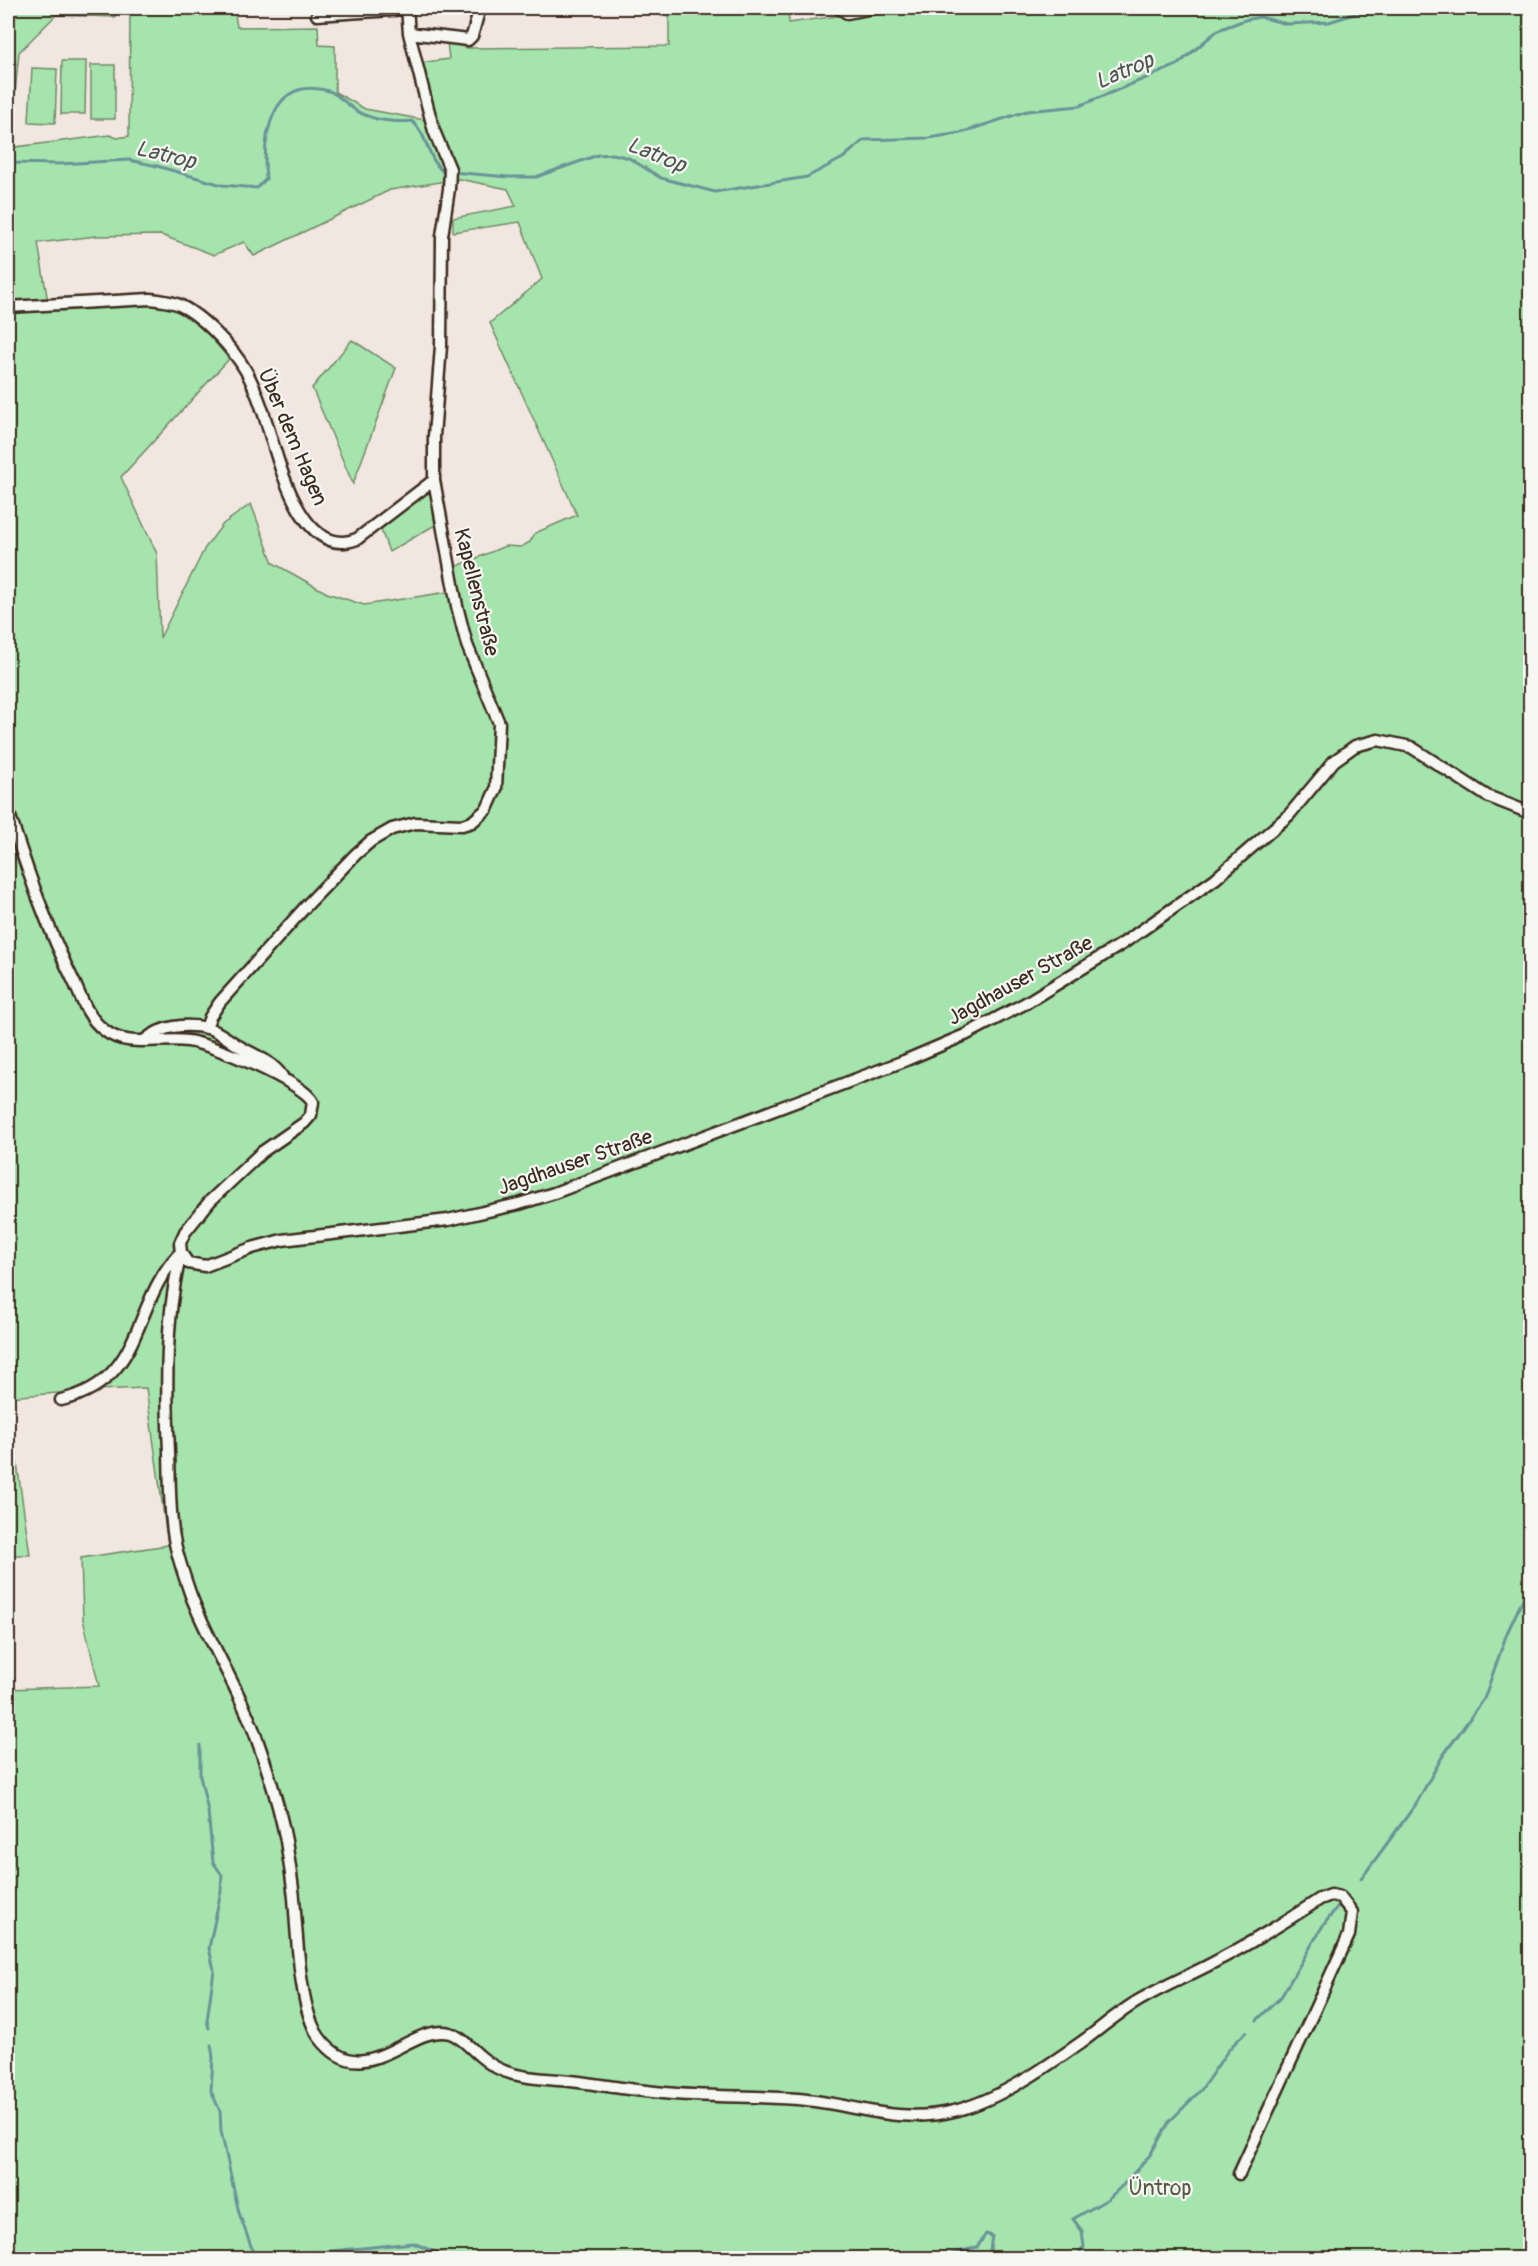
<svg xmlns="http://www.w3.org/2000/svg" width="1538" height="2266" viewBox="0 0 1538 2266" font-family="Pangolin,sans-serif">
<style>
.green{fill:#a5e5ad;stroke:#708866;stroke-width:1.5;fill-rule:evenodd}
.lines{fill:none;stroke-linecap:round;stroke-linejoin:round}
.stream{stroke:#6b9398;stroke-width:3}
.minor-casing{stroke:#3b2a1e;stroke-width:15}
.minor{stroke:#f6f6f2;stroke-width:10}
.labels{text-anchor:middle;stroke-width:4.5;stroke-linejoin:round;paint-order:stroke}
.street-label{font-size:21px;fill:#3b2a1e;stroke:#f6f6f2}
.park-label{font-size:21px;fill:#565942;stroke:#f6f6f2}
.water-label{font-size:22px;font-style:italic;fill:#4f5651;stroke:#f6f6f2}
</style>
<rect width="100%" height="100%" fill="#f2e6e1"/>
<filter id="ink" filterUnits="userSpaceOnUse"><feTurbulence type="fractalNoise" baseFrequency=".0167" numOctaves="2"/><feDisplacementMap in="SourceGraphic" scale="12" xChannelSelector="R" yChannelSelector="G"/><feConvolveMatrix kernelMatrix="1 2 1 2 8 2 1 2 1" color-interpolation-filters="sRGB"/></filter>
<g filter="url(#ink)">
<!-- green -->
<path class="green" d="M8 8H116L115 17 56 15 19 52 12 123 8 124V32L9 26 8 25Z
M130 8H234L237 27 318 26 319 45 335 46V92L365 109 436 122 420 63 449 59 447 42 467 48 669 46V8H788L789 23 894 8H1530V2258H8V1689L99 1686 83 1619 81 1558 168 1545 146 1388 96 1390 8 1397V148L110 135 117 138 129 136ZM459 179 508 189 516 206 453 218V232L520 222 542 279 490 323 577 515 535 533 530 542 521 547 505 546 453 568 454 591 364 605 327 593 273 563 251 504 223 524 205 548 160 638 157 554 121 477 229 359C214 342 199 320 179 310 153 297 80 307 49 308L38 243 96 236 161 235 214 255 244 242 254 256 390 190Z
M62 61H86L85 114H61Z
M91 65H115V119H91Z
M32 68 57 69 55 123 29 122Z
M352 340 396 368 353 484 312 388Z
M430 489 435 525 389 552 380 527Z
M8 1414H10L30 1555H8Z"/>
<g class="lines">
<!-- stream -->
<path class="stream" d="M8 163 59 164 129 160 157 166 222 185 257 188 266 179C262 136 271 75 329 91 338 94 346 104 355 110 371 120 393 123 412 121 429 136 427 161 446 174
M452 172 508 177H536L598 155 613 154 629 158 661 178 715 192 807 177 843 158 864 140 929 138 960 133 1027 111 1079 106 1177 65 1218 30 1245 20 1260 17 1287 24 1329 22 1373 8
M200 1745V1776L208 1811 213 1862 222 1875 221 1891 209 1948 214 1970 207 2021 209 2028
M1361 1879 1416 1804 1442 1757 1484 1699 1507 1633 1530 1584
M1257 2020 1281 1997 1322 1927 1337 1907
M211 2045 213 2057 211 2091 220 2111 221 2131 239 2213 252 2249 251 2258
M293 2258 311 2253 413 2243 450 2258
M938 2258 977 2247 986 2234 992 2236 989 2256 993 2258
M1076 2258 1084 2247 1082 2231 1073 2219 1108 2199 1123 2185 1150 2155 1169 2122 1201 2090 1229 2049 1246 2032"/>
<!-- minor casing -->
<g class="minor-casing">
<path id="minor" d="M839 8 847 13 874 8
M317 15 407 9
M409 33 468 40 472 36 480 8
M8 307 150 299C159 300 168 301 177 304 201 314 233 348 246 371 256 389 263 410 269 431 280 466 303 560 357 539L434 480
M8 810C27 870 47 928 75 984 82 1000 89 1019 104 1030 126 1049 161 1037 188 1041 212 1044 303 1082 313 1102L311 1115 304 1123 262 1152 210 1201 185 1232 180 1243 181 1253 188 1263 205 1266 252 1248 282 1240 448 1220 519 1204 554 1193 904 1061 965 1035 1024 1004 1122 944 1215 879 1289 815 1334 761 1355 746 1378 740 1411 747 1487 796 1530 813
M206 1028 210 1017 220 1002 308 904 356 854 371 841 392 829 415 823 462 825 472 822 487 809 496 789 499 723 467 645 457 606 434 480V436L441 346 442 236 449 189 450 169 434 131 424 93 409 33 407 8
M145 1040C161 1026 186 1023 207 1028 220 1031 232 1043 244 1049 258 1056 273 1063 282 1076
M181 1253C165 1317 166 1386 169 1452 170 1480 169 1510 174 1538 177 1556 184 1575 190 1593 208 1641 236 1683 254 1731 267 1767 279 1803 286 1841 289 1860 292 1879 294 1898 297 1933 299 2009 319 2037 363 2097 410 2022 450 2033 462 2037 470 2048 480 2056 489 2064 501 2071 513 2074 535 2080 557 2079 579 2082 617 2087 655 2094 693 2095 728 2097 763 2096 798 2099 857 2104 897 2126 958 2110 1002 2098 1046 2067 1083 2041 1104 2026 1122 2009 1145 1997 1170 1983 1197 1972 1222 1958 1256 1940 1288 1920 1320 1899L1331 1895 1340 1897 1352 1912 1349 1935 1239 2174
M61 1400C145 1381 131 1305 178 1255"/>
</g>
<!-- minor -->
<use href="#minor" class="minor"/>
</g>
</g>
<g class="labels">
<!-- street labels -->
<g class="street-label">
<text transform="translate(293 437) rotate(67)" y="7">Über dem Hagen</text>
<text transform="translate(477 592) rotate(76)" y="7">Kapellenstraße</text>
<text transform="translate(1020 980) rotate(-29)" y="7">Jagdhauser Straße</text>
<text transform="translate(575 1162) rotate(-19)" y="7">Jagdhauser Straße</text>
</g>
<!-- park labels -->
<g class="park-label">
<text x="1160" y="2195">Üntrop</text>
</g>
<!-- water labels -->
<g class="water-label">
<text transform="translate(1124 70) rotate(-23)" y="8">Latrop</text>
<text transform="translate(166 154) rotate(14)" y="8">Latrop</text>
<text transform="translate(657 154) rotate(22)" y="8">Latrop</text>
</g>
</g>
<!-- margin -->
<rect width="1538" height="2266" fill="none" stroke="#f6f6f2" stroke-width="30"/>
<rect x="15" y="15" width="1508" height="2236" fill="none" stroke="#3b2a1e" stroke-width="2" filter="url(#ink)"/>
</svg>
